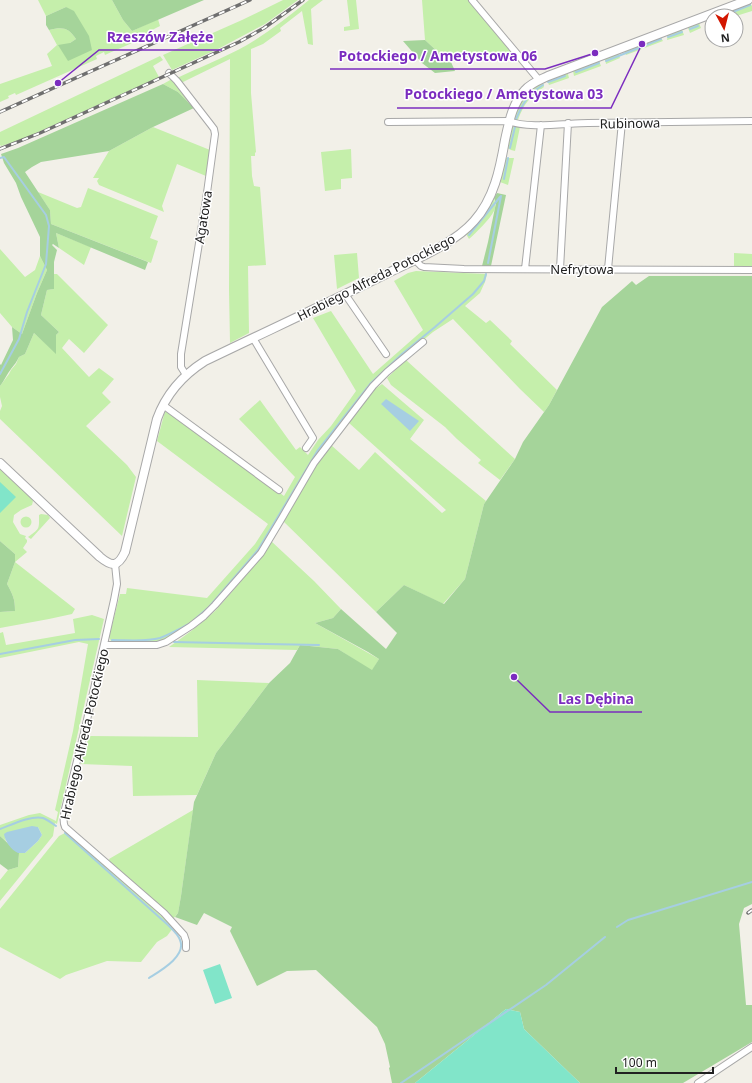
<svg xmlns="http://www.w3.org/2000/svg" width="752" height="1083" viewBox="0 0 752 1083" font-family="'Noto Sans',sans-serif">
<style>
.grass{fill:#c5efab}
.forest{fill:#a5d49a}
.pitch{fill:#81e5c9}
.water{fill:#a6cee2}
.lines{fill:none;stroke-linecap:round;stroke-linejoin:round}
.stream{stroke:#a6cee2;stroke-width:2}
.minor-casing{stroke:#a8a8a8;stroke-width:8}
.tertiary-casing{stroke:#a8a8a8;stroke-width:10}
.minor{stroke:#fff;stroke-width:6}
.tertiary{stroke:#fff;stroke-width:8}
.rail-casing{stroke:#6f6f6f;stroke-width:3.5}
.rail{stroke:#fff;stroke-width:2;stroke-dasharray:6;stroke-linecap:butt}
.labels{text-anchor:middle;stroke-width:3;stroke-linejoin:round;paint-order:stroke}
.street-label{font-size:13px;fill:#212121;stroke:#fff}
.leader{fill:none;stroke:#7b2cbf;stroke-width:1.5}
.callout-dot{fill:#7b2cbf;stroke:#fff;stroke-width:1.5}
.callout-label{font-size:14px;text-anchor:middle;font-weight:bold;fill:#7b2cbf;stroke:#fff;stroke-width:3;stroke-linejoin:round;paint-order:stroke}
</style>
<rect width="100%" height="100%" fill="#f2f0e8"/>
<!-- grass -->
<path class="grass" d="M38 0H112L123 20 132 31 158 19 160 26 150 31C144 39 116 50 105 55L104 52 96 56 97 59 16 95 15 93 8 96 9 98 0 102V84L52 66 47 54 57 45 49 30C62 27 68 27 76 39L70 43 92 50 66 7 46 16Z
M283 0H298L265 24 218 49 172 70 163 55 242 20Z
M309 0H323L311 9 313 45 308 44 302 11 280 28 281 31 263 44 251 49V93L256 152 255 153V156H251L252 176 254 186 260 187 266 265 248 266 249 333 230 343 229 290 230 59 181 83 177 78C200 67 224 58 247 45 269 32 289 16 309 0Z
M347 0H356L359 29 344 31V27L350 26Z
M422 0H469L513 53 451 62 439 53 425 40Z
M750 3 752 6V11L736 16H716Z
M699 23 701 28 690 33 688 28 689 27Z
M681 30H682L684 35 667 40 668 34Z
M659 38H661L663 41 626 55 624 51Z
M618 53 620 58 606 64 605 59 606 57Z
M160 56 163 60 153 66 159 77 23 139 1 146 0 145V132Z
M597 61H599L601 66 574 76 573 71 574 69Z
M565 72 568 74 569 78 549 85 547 80Z
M172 79 190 104 178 92 163 84Z
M541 83H543L544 87C529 98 525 102 518 120L514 119C513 106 531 91 541 83Z
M516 126 520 127 515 151 511 150 507 148 512 127Z
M153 127 210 150 206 176 177 164 162 206 164 212 99 185 97 181 99 178H93L109 151Z
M351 149 352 178 341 179V189L325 191 321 152Z
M506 158H514L508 185 500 182Z
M88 188 158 216 150 238 158 241 151 263 51 224 50 210 38 192 77 208 81 207Z
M494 198C495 202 496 207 494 211 490 219 476 233 469 239L466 234 479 221Z
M56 233 91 247 84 265 59 248Z
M0 249 25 277 35 270 40 256 47 270 37 293 22 334 12 327 0 313Z
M357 253 359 278 337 289 334 255Z
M734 253 752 254V266H734Z
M416 271 487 274 485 282 480 293 465 306 486 323 490 320 512 341 510 344 557 390 549 405 544 412 520 389 453 319 433 332 393 365 324 445 315 458 270 535 255 557 209 608 184 629 170 638 158 642 112 643 109 637 120 594H126L127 588 207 598 255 544 268 524 157 441 164 415 166 410 284 496 295 477 239 419 260 400 296 450 300 447 308 455 318 440 331 426 356 391 313 318 331 311 373 374 423 330 394 281 408 273Z
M54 274H57L108 325 84 353 69 339 62 348 89 377 99 368 114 379 102 393 111 402 86 426 127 465 136 477 122 536 0 419V411L2 406 0 397V386L9 374 11 370 16 364 19 357 25 354 34 333 56 353V335L59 332 41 315 47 290 54 289Z
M406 360 515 459 500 480 478 463 481 460 457 439 445 427 391 385 387 378Z
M382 384 424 420 410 439 486 501 484 504 465 579 443 604 404 585 376 612 283 521 315 468 331 445 359 470 375 452 442 513 446 510 349 423 375 389Z
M0 469 30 496 33 501 32 505 21 510 14 515 13 522 20 534 26 536 25 538 27 540V542L23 548 27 552 15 562 75 609 72 614 49 619 0 628V612L15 611C15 599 13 595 7 584L15 562V554L0 541Z
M41 514 48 515 50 518 31 539 28 537C40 528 39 530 39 515Z
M20.5 522a5.5 5.5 0 1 1 11 0a5.5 5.5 0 1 1-11 0Z
M271 541 314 581 341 609 333 618 315 623 379 659 372 671 338 649 300 645 297 650 169 647C185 636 201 624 215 611 236 589 253 565 271 541Z
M92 615 104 619 57 824 55 823 53 836 0 901V880L8 870 18 867 19 853H25L38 841 42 835 38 827 5 837 6 841 0 836V825L29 815 40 813 56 821 58 812 55 810 73 731 88 644 79 642 0 658V633L3 632 6 645 75 633 73 619Z
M197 680 269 683 216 753 197 795 133 796 132 766 81 764 89 736 198 737Z
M193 810 181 896 178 913 173 919 131 880 110 862 109 859Z
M67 832 166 920 173 928 167 936 157 942 141 962 107 961 66 975 60 979 0 947V909L59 836Z"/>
<!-- forest -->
<path class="forest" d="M112 0H204L132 31 123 20Z
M66 7 74 11 89 36 92 50 68 61 58 45 70 43 76 39C68 27 62 27 49 30L46 25V16Z
M425 40 439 53 451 62 455 71 435 73 422 63 403 41Z
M163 84 178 92 194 108 153 127 109 151 41 162 32 167 25 172 50 210 51 224 148 262 145 270 56 233 59 248 53 244 52 245 57 250 54 262V289L47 290 41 315 59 332 56 335V354L34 333 25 354 19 357C16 363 15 364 11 369 7 374 4 381 0 386V364L1 365 13 340 12 327 22 334 37 293 47 270 40 256V237L21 197 16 183 4 163 1 154 18 148Z
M497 193 506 195 491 266H482L488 242 496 203 494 198Z
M649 276H752V904L744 908 739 924 746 1005H752V1042L683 1083H580L524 1029 520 1012 506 1009 415 1083H392L389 1068 390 1067 385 1044 377 1027 345 997 316 970 287 971 257 986 230 931 232 927 204 913 197 925 175 917 178 913 181 896 194 802 216 753 269 683 290 663 300 645 338 649 372 670 379 659 368 652 315 623 333 618 341 609 386 649 397 633 376 612 404 585 444 604 465 579 484 504 515 459 523 442 549 405 602 307 624 288 632 281 636 285Z
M0 541 15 554V562L7 584C13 595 15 599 15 611L0 612Z
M0 836C7 842 12 848 19 853L18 867 8 870 0 864Z"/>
<!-- pitch -->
<path class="pitch" d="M0 482 16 497 0 513Z
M220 964 232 998 215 1004 203 970Z
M506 1009 520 1012 524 1029 580 1083H415Z"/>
<!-- water -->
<path class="water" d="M386 399 419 421 410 431 381 404Z
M32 826 38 827 42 835 38 841 25 853C24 853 19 853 18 853 11 850 5 841 4 834L7 832Z"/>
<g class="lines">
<!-- stream -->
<path class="stream" d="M723 16 750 5
M708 22 712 20
M690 29 698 26
M668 37 682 32
M606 61 661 39
M576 72 599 63
M548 82 565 76
M516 119C523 103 528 94 543 85
M510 148 515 127
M0 158 4 157 46 215 49 226 46 264 27 312 19 339 0 374
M504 179 508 158
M469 235 500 197
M488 263 501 196
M194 620 209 607 258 550 318 450 370 384 402 354 435 327 473 294 484 281 486 274
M112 640C128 640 145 642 160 638 170 634 179 629 189 624
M174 642 319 645
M0 654 75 640 99 639
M0 829C11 825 31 815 43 818 48 820 52 823 56 826
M65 833 168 925C172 929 178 934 180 940 187 956 160 971 149 978
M617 927 628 920 752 882
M401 1083 546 985 605 937"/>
<!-- minor casing -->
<g class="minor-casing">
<path id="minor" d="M472 0 539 80
M169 73 177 81 211 125 214 129 215 134 206 200 181 354V367L186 375
M388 122 509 121C526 129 568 123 588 123 642 122 697 122 752 121
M415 260 421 266 424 267 464 269 752 270
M525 269 541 125
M560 269 568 123
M608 269 622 122
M345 294 386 354
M253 338 313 438 306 448
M163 405 279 490
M115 564 117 584 114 600 84 733 65 809C64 815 62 821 65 827L164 913 184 935 186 941V948
M104 645H157L166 642 191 626 204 616 215 605 261 553 282 518 314 463 373 386 387 372 423 342
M698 1083 752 1047"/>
</g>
<!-- tertiary casing -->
<g class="tertiary-casing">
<path id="tertiary" d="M0 463 100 557C112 567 118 567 125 552L157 419C166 394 183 375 205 361 265 332 326 304 386 274 414 260 454 244 474 221 494 199 500 169 505 140 509 122 512 104 525 90 531 83 540 80 548 76L748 0"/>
</g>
<!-- minor -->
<use href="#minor" class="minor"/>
<!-- tertiary -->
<use href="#tertiary" class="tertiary"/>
<!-- rail casing -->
<g class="rail-casing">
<path id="rail" d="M0 112 250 0
M0 149 40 133 239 42 264 28 303 0
M748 913 752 910"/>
</g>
<!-- rail -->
<use href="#rail" class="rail"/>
</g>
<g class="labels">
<!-- street labels -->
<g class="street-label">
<text transform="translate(630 123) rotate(-1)" y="5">Rubinowa</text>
<text transform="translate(203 217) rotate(-81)" y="5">Agatowa</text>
<text x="582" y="274">Nefrytowa</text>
<text transform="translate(376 277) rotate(-27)" y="5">Hrabiego Alfreda Potockiego</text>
<text transform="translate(84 734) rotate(-77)" y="5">Hrabiego Alfreda Potockiego</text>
</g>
</g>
<!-- callouts -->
<path class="leader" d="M58 83L99 50H222M595 53L545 69H330M642 44L611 108H397M514 677L550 712H642"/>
<g class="callout-dot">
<circle cx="58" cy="83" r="4"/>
<circle cx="595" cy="53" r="4"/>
<circle cx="642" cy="44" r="4"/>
<circle cx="514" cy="677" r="4"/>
</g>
<g class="callout-label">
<text x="160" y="42">Rzeszów Załęże</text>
<text x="438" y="61">Potockiego / Ametystowa 06</text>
<text x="504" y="99">Potockiego / Ametystowa 03</text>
<text x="596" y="704">Las Dębina</text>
</g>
<!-- north arrow -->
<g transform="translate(724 28) rotate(173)"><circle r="19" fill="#ffffff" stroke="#a6a6a6"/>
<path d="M0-3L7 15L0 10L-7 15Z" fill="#d31600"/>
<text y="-6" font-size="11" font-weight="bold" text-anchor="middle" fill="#212121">N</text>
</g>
<!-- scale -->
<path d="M616 1067v6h97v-6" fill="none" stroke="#212121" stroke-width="2"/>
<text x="622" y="1067" font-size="12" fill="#212121" stroke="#ffffff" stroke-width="3" paint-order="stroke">100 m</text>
</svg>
